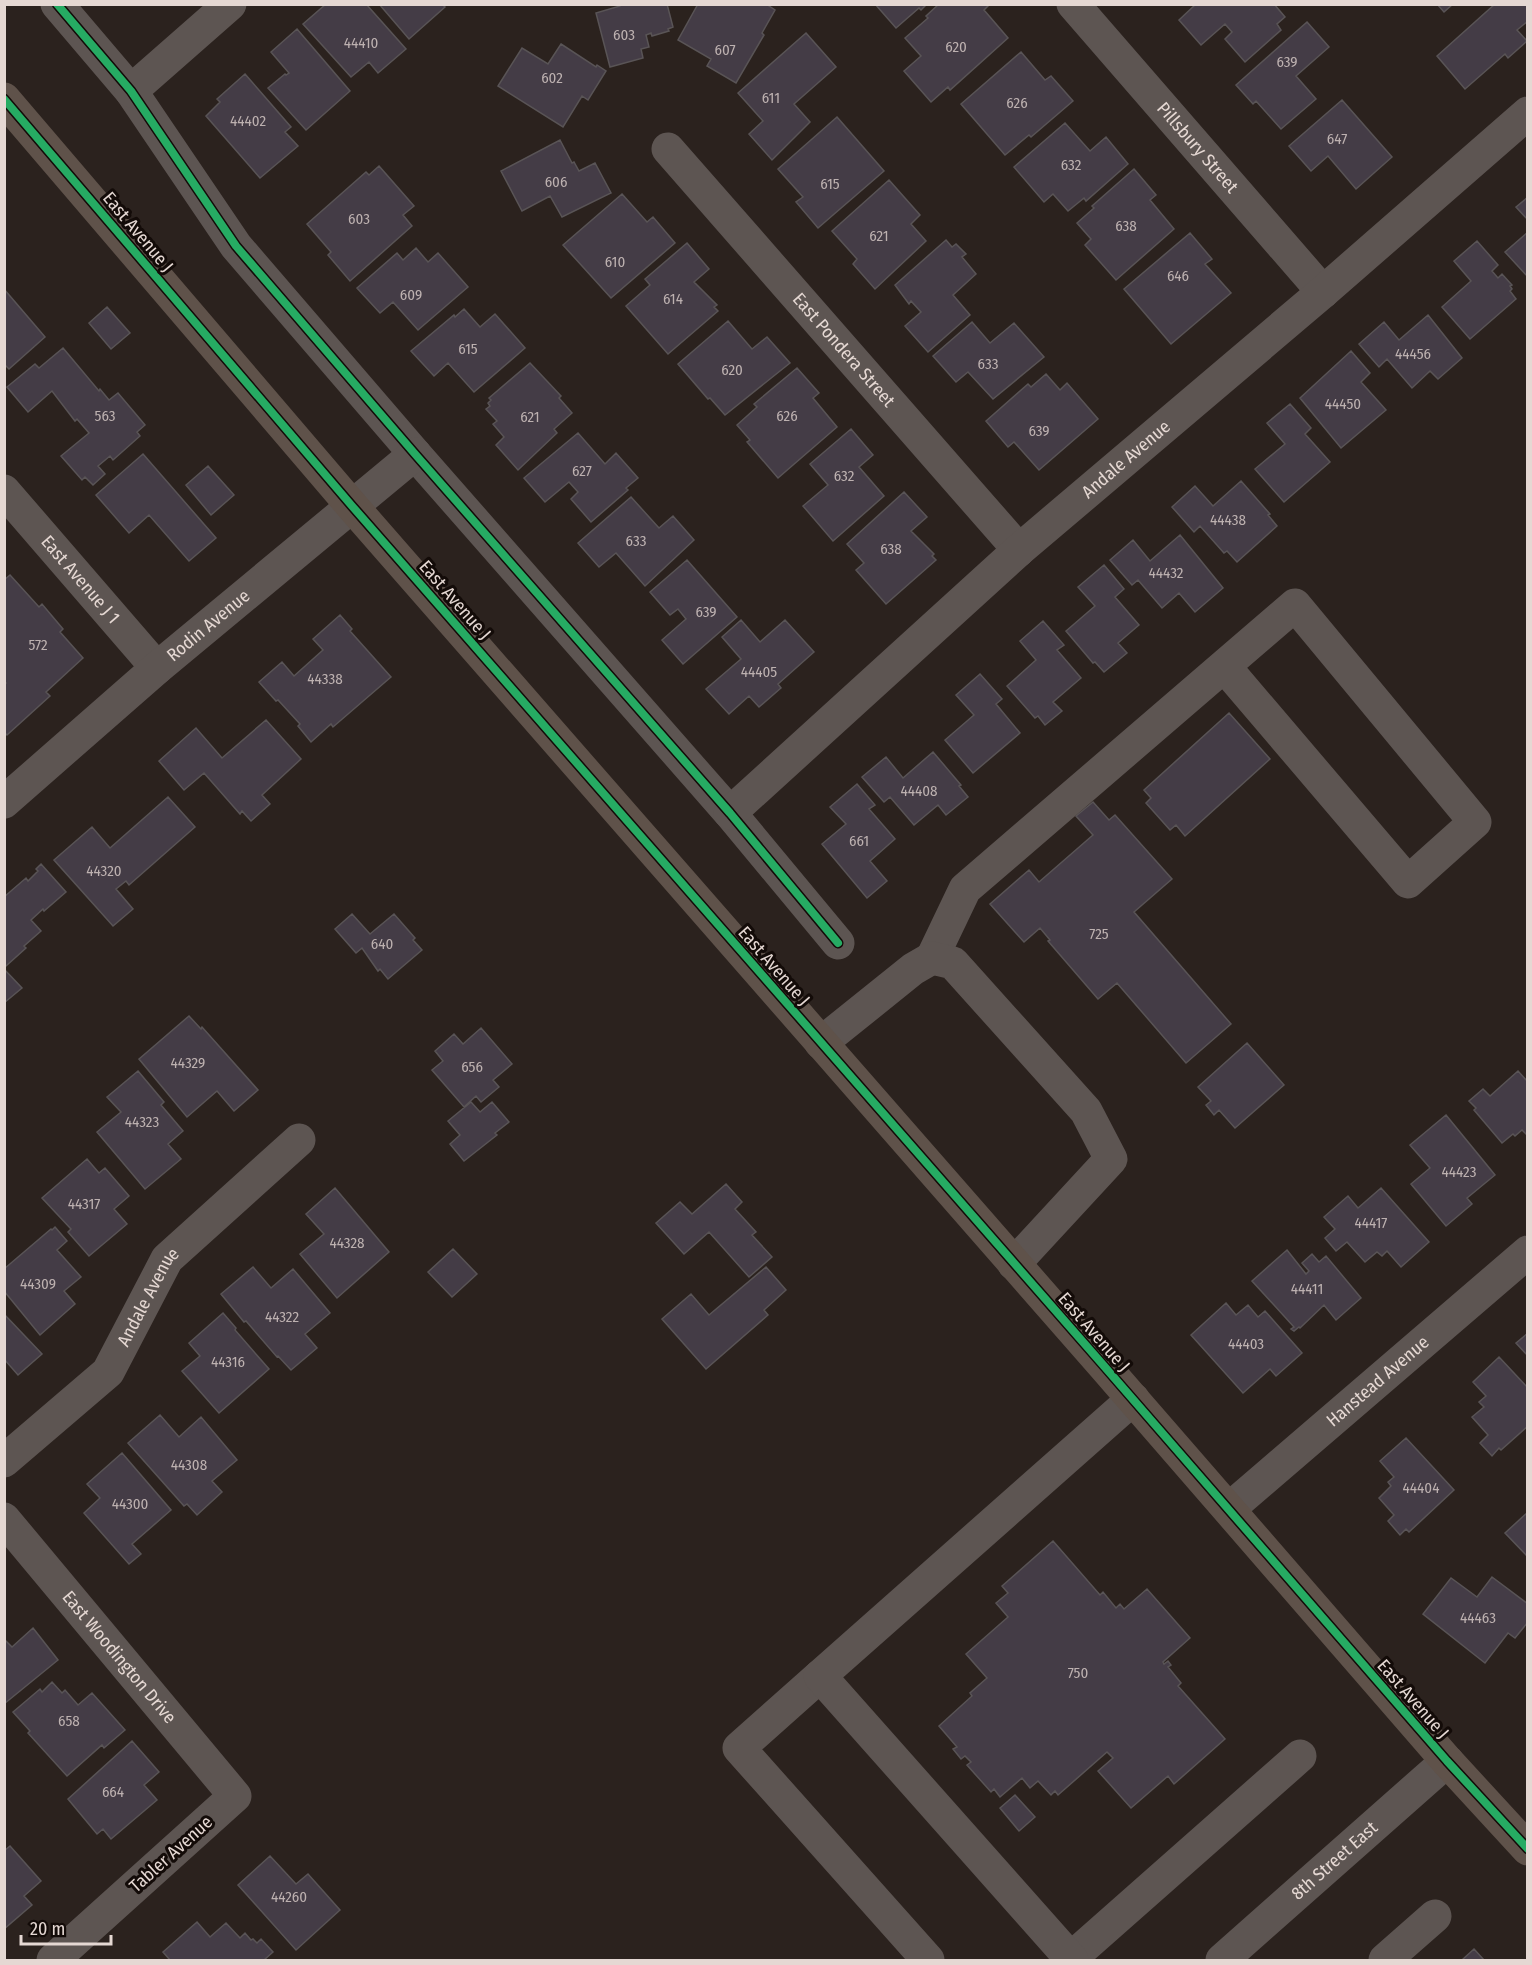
<svg xmlns="http://www.w3.org/2000/svg" width="1532" height="1965" viewBox="0 0 1532 1965" font-family="'Fira Sans Condensed',sans-serif">
<style>
.building{fill:#443c46;stroke:#595456;stroke-width:1.5}
.lines{fill:none;stroke-linecap:round;stroke-linejoin:round}
.minor{stroke:#5d5552;stroke-width:33}
.major{stroke:#5f524a;stroke-width:33}
.cycleway-casing{stroke:#130b08;stroke-width:11}
.cycleway{stroke:#26ab63;stroke-width:8}
.labels{text-anchor:middle;stroke-width:6;stroke-linejoin:round;paint-order:stroke}
.number-label{font-size:15px;fill:#bdb1b0}
.street-label{font-size:18px;fill:#e5d8d3;stroke:#130b08}
</style>
<rect width="100%" height="100%" fill="#2b221e"/>
<!-- building -->
<path class="building" d="M326 4H366L406 49 378 73 369 62 351 77 303 24Z
M379 4H442L445 7 409 39Z
M620 4H667L673 27 668 29 669 31 652 36 651 33 646 35 649 47 641 49 643 58 610 67 596 13 620 6Z
M698 4H766L775 10 762 33 764 35 736 83 707 66 711 59 678 40Z
M875 4H927L921 10 919 8 896 28Z
M939 4H990L984 10 1008 38 950 90 948 87 931 102 904 71 921 56 905 38 928 18 926 16Z
M1196 4H1274L1285 17 1277 24 1281 30 1245 62 1225 39 1232 32 1225 24 1201 45 1179 20Z
M1437 4H1453L1444 12Z
M1495 4H1528V21L1517 30 1527 41 1508 58 1505 54 1465 89 1437 56Z
M1307 22 1329 47 1296 76 1316 99 1281 129 1256 101 1253 104 1236 85Z
M297 29 350 91 306 130 268 88 285 74 286 75 289 73 271 52Z
M806 33 836 67 794 104 810 122 772 160 749 134 763 121 738 93Z
M561 44 596 67 597 65 606 71 588 100 582 96 563 127 498 86 522 48 548 64Z
M1021 52 1045 80 1051 76 1073 101 1031 137 1029 135 1005 155 961 104Z
M245 74 291 127 285 132 298 146 260 178 206 116 220 102 217 99Z
M1342 100 1392 157 1356 189 1328 156 1311 171 1289 146Z
M837 117 884 171 818 228 796 202 803 197 778 169Z
M1065 123 1090 151 1106 137 1128 164 1086 201 1084 198 1068 211 1053 194 1044 202 1014 167Z
M560 140 572 163 574 162 579 171 595 163 611 193 562 217 550 196 522 211 501 171Z
M379 166 414 206 403 215 412 226 350 281 328 255 331 252 307 224 366 172 369 175Z
M1134 169 1156 195 1150 200 1174 229 1116 280 1085 245 1091 239 1077 223 1094 208 1092 206Z
M889 180 920 215 911 224 926 241 875 289 853 264 857 259 832 231Z
M622 194 647 222 653 217 675 243 611 298 563 245Z
M1528 197V220L1516 207Z
M1528 232V277L1505 252Z
M1190 233 1212 259 1205 264 1231 293 1171 344 1124 289Z
M946 240 952 247 956 244 966 254 962 257 976 274 953 295 970 315 928 352 905 326 921 312 911 301 909 304 895 285Z
M1477 241 1498 265 1492 271 1498 278 1502 274 1512 285 1510 286 1512 289 1510 291 1516 299 1470 339 1442 307 1471 281 1454 261Z
M687 243 709 269 694 282 717 305 714 307 718 311 668 354 626 306 650 285 645 279Z
M416 248 428 262 438 253 468 287 418 330 393 302 380 313 357 288 397 253 403 260Z
M4 289 45 337 9 369 4 364Z
M107 307 130 333 111 349 89 323Z
M464 309 480 327 495 314 525 348 474 392 448 363 434 376 411 351 454 315 455 317Z
M1428 315 1462 358 1438 379 1430 371 1412 388 1387 359 1379 367 1359 344 1384 322 1399 340Z
M728 321 752 349 767 337 790 363 725 415 710 398 708 399 678 364Z
M972 322 990 343 1014 323 1044 357 993 399 968 372 956 382 933 356Z
M63 348 99 391 100 389 109 400 118 393 145 425 137 432 140 436 113 460 110 456 98 466 105 474 93 485 85 477 82 480 61 456 89 433 77 419 75 421 52 391 28 412 7 387 35 364 39 368Z
M1351 351 1370 373 1361 382 1386 410 1341 448 1300 398Z
M530 363 561 396 559 398 572 413 554 429 557 433 518 470 496 445 504 437 493 424 497 421 486 409 490 406 488 403 491 400 489 398Z
M797 368 819 393 813 398 837 427 778 478 747 442 750 440 737 425 757 407 754 404Z
M1046 374 1060 390 1067 383 1098 419 1039 470 1014 442 1008 447 986 421 1028 384 1031 387Z
M1290 404 1311 428 1305 434 1330 462 1284 502 1255 469 1285 444 1267 423Z
M851 429 873 455 859 467 884 496 833 541 803 506 828 485 810 464Z
M578 433 605 464 616 453 638 478 626 488 628 490 591 522 571 499 578 492 569 482 545 502 524 478Z
M143 454 216 538 189 561 149 515 129 533 96 495Z
M208 466 234 495 211 515 186 485Z
M1241 481 1270 514 1268 515 1277 526 1237 562 1227 551 1224 553 1200 526 1194 532 1172 507 1195 486 1213 506Z
M904 492 927 517 911 531 934 554 932 556 936 560 886 604 856 570 864 563 847 544Z
M631 497 659 528 673 516 694 540 645 586 616 553 599 567 578 543Z
M1180 535 1223 588 1195 612 1179 593 1162 608 1138 580 1132 585 1110 560 1133 540 1150 561Z
M687 560 737 617 683 664 662 640 686 619 678 609 670 615 650 592Z
M1104 565 1124 589 1115 597 1139 625 1118 643 1127 653 1104 672 1095 662 1093 663 1066 631 1095 606 1078 587Z
M10 575 39 607 42 604 63 629 60 632 83 658 46 692 50 696 7 735 4 732V685L6 683 4 681V580Z
M340 615 352 629 350 631 391 677 333 727 331 724 311 742 298 726 300 724 278 700 276 701 259 682 282 662 294 676 323 650 313 639Z
M741 620 760 642 785 620 814 652 778 684 781 688 759 707 749 696 729 714 706 689 741 659 722 637Z
M1043 621 1064 645 1057 650 1081 678 1053 702 1062 711 1045 725 1038 716 1035 718 1007 686 1036 660 1020 641Z
M980 674 1002 699 996 704 1020 733 973 773 945 740 974 715 956 695Z
M1229 713 1270 759 1185 836 1176 825 1170 830 1146 803 1151 798 1144 790Z
M266 720 301 759 262 795 270 804 251 821 242 811 240 814 204 773 184 790 159 761 196 728 222 758Z
M933 752 961 785 959 786 968 797 946 815 938 805 914 825 890 797 884 802 862 777 886 757 903 778Z
M857 784 875 805 869 809 895 839 870 861 887 881 867 898 822 844 846 824 830 807Z
M168 797 195 827 129 885 126 881 116 889 133 909 113 926 54 860 92 827 110 848Z
M1093 802 1109 820 1115 815 1172 879 1134 912 1231 1024 1186 1063 1117 983 1098 999 1048 941 1050 940 1040 928 1024 942 990 904 1029 870 1039 882 1093 835 1076 816Z
M41 864 66 892 44 911 43 909 31 920 41 931 24 946 26 948 6 966 4 964V897L26 878 28 881 38 871 36 869Z
M352 914 370 934 394 914 415 938 413 940 422 950 388 979 380 969 378 971 362 948 356 953 335 929Z
M4 969 22 988 4 1003Z
M189 1016 201 1029 202 1027 258 1090 234 1111 217 1091 187 1117 139 1059Z
M481 1028 512 1064 493 1080 499 1087 481 1102 476 1096 464 1107 432 1070 443 1061 435 1051 454 1034 463 1044Z
M1247 1043 1284 1085 1235 1128 1219 1110 1214 1115 1206 1105 1211 1101 1198 1087Z
M138 1071 164 1102 161 1105 183 1131 168 1144 181 1159 145 1189 97 1132 121 1112 107 1097Z
M1518 1071 1528 1082V1136L1522 1130 1515 1136 1513 1134 1502 1143 1474 1110 1476 1108 1469 1101 1483 1089 1490 1096Z
M471 1102 480 1112 492 1102 509 1122 495 1133 497 1135 464 1161 450 1144 460 1135 448 1121Z
M1446 1115 1495 1175 1467 1198 1472 1204 1446 1226 1411 1184 1430 1168 1410 1145Z
M87 1159 99 1173 105 1168 129 1196 114 1209 127 1224 89 1256 68 1232 71 1229 42 1198Z
M726 1184 742 1202 735 1209 756 1232 752 1235 772 1257 749 1277 709 1232 684 1254 656 1223 680 1202 692 1214Z
M335 1188 389 1252 337 1298 300 1254 324 1234 306 1214Z
M1381 1188 1429 1242 1401 1267 1387 1251 1382 1256 1377 1252 1365 1262 1347 1242 1336 1251 1325 1238 1335 1229 1324 1217 1348 1196 1358 1208Z
M55 1227 67 1241 57 1250 81 1277 64 1291 75 1304 40 1335 4 1291V1269L51 1229 52 1230Z
M453 1249 477 1274 452 1297 428 1272Z
M1287 1250 1306 1274 1309 1271 1302 1263 1312 1254 1319 1262 1326 1256 1361 1298 1336 1320 1324 1305 1300 1328 1299 1327 1294 1331 1291 1329 1294 1327 1252 1281Z
M253 1267 271 1288 293 1269 330 1313 305 1334 317 1348 291 1370 278 1356 277 1357 246 1321 244 1322 221 1294Z
M766 1267 786 1290 764 1310 768 1315 706 1369 662 1319 691 1294 709 1315Z
M1226 1303 1236 1315 1248 1305 1258 1317 1265 1311 1302 1353 1276 1376 1270 1369 1243 1393 1191 1335Z
M223 1313 236 1328 235 1330 269 1369 219 1413 182 1371 200 1356 189 1343Z
M4 1314 42 1354 18 1375 4 1359Z
M1528 1333V1356L1516 1343Z
M1499 1357 1528 1388V1426L1501 1450 1499 1448 1492 1456 1480 1443 1488 1435 1472 1417 1484 1407 1479 1402 1486 1396 1473 1382Z
M160 1415 179 1437 201 1417 237 1460 212 1481 222 1492 197 1515 187 1504 184 1506 128 1443Z
M1406 1438 1454 1490 1409 1532 1406 1529 1400 1535 1388 1521 1394 1515 1379 1498 1391 1486 1388 1482 1394 1477 1380 1461Z
M122 1453 171 1510 132 1544 141 1554 129 1564 84 1513 100 1498 87 1484Z
M1528 1512V1557L1505 1533Z
M1053 1541 1100 1595 1103 1592 1116 1608 1120 1604 1124 1609 1147 1589 1190 1638 1163 1662 1164 1664 1168 1661 1171 1665 1168 1667 1181 1683 1178 1686 1225 1739 1174 1784 1168 1776 1131 1808 1098 1771 1113 1758 1107 1752 1058 1795 1055 1791 1051 1795 1038 1781 1030 1788 1022 1778 1000 1797 994 1789 991 1792 967 1765 971 1762 965 1756 961 1759 953 1749 957 1747 939 1726 972 1696 970 1693 987 1678 966 1654 1008 1617 996 1603 1008 1593 1002 1586Z
M1492 1577 1528 1604V1622L1515 1638 1508 1633 1485 1663 1423 1614 1451 1578 1477 1597Z
M33 1628 58 1660 4 1704V1639L12 1647Z
M52 1682 62 1693 65 1690 78 1705 92 1693 125 1730 104 1748 102 1745 67 1776 28 1733 30 1731 13 1712 40 1689 42 1692Z
M132 1741 159 1772 144 1785 157 1800 111 1839 103 1829 97 1834 68 1799Z
M1015 1795 1035 1817 1019 1831 1000 1808Z
M10 1846 41 1881 24 1896 32 1905 4 1929V1851Z
M270 1856 296 1884 308 1874 340 1910 296 1950 238 1885Z
M197 1922 210 1937 226 1923 240 1938 245 1933 251 1940 253 1939 257 1943 261 1939 273 1952 264 1960H170L163 1952Z
M1474 1949 1484 1960H1462Z"/>
<g class="lines">
<!-- minor -->
<g class="minor">
<path d="M57 4 131 91 236 246 415 454 730 813 838 943"/>
<path id="s1" d="M1073 4 1323 292"/>
<path d="M131 91 230 4"/>
<path id="s2" d="M668 149 1019 550"/>
<path id="s3" d="M4 491 157 668"/>
<path id="s4" d="M4 802 157 668 415 454"/>
<path id="s5" d="M730 813 1019 550 1323 292 1528 113"/>
<path d="M932 958 965 889 1295 605 1475 822 1408 882 1224 666"/>
<path d="M821 1043 913 969 932 958 953 963 1086 1111 1111 1159 1014 1264"/>
<path id="s6" d="M4 1461 108 1372 167 1259 299 1140"/>
<path id="s7" d="M1229 1509 1528 1252"/>
<path id="s8" d="M4 1519 235 1796 53 1960"/>
<path d="M820 1676 739 1748 928 1960"/>
<path d="M1069 1960 1300 1756"/>
<path d="M1072 1960 820 1676 1133 1399"/>
<path id="s9" d="M1222 1960 1447 1761"/>
<path d="M1385 1960 1435 1916"/>
</g>
<!-- major -->
<path class="major" d="M4 99 352 506 1104 1366 1447 1761 1528 1849"/>
<!-- cycleway casing -->
<g class="cycleway-casing">
<path id="cycleway" d="M57 4 131 91 236 246 415 454 730 813 838 943
M4 99 352 506 1104 1366 1447 1761 1528 1849"/>
</g>
<!-- cycleway -->
<use href="#cycleway" class="cycleway"/>
</g>
<g class="labels">
<!-- number labels -->
<g class="number-label">
<text x="624" y="40">603</text>
<text x="361" y="48">44410</text>
<text x="956" y="52">620</text>
<text x="725" y="55">607</text>
<text x="1287" y="67">639</text>
<text x="552" y="83">602</text>
<text x="771" y="103">611</text>
<text x="1017" y="108">626</text>
<text x="248" y="126">44402</text>
<text x="1337" y="144">647</text>
<text x="1071" y="170">632</text>
<text x="556" y="187">606</text>
<text x="830" y="189">615</text>
<text x="359" y="224">603</text>
<text x="1126" y="231">638</text>
<text x="879" y="241">621</text>
<text x="615" y="267">610</text>
<text x="1178" y="281">646</text>
<text x="411" y="300">609</text>
<text x="673" y="304">614</text>
<text x="468" y="354">615</text>
<text x="1413" y="359">44456</text>
<text x="988" y="369">633</text>
<text x="732" y="375">620</text>
<text x="1343" y="409">44450</text>
<text x="105" y="421">563</text>
<text x="787" y="421">626</text>
<text x="530" y="422">621</text>
<text x="1039" y="436">639</text>
<text x="582" y="476">627</text>
<text x="844" y="481">632</text>
<text x="1228" y="525">44438</text>
<text x="636" y="546">633</text>
<text x="891" y="554">638</text>
<text x="1166" y="578">44432</text>
<text x="706" y="617">639</text>
<text x="38" y="650">572</text>
<text x="759" y="677">44405</text>
<text x="325" y="684">44338</text>
<text x="919" y="796">44408</text>
<text x="859" y="846">661</text>
<text x="104" y="876">44320</text>
<text x="1099" y="939">725</text>
<text x="382" y="949">640</text>
<text x="188" y="1068">44329</text>
<text x="472" y="1072">656</text>
<text x="142" y="1127">44323</text>
<text x="1459" y="1177">44423</text>
<text x="84" y="1209">44317</text>
<text x="1371" y="1228">44417</text>
<text x="347" y="1248">44328</text>
<text x="38" y="1289">44309</text>
<text x="1307" y="1294">44411</text>
<text x="282" y="1322">44322</text>
<text x="1246" y="1349">44403</text>
<text x="228" y="1367">44316</text>
<text x="189" y="1470">44308</text>
<text x="1421" y="1493">44404</text>
<text x="130" y="1509">44300</text>
<text x="1478" y="1623">44463</text>
<text x="1078" y="1678">750</text>
<text x="69" y="1726">658</text>
<text x="113" y="1797">664</text>
<text x="289" y="1902">44260</text>
</g>
<!-- street labels -->
<g class="street-label">
<text dy="6" stroke="none"><textPath href="#s1" startOffset="190">Pillsbury Street</textPath></text>
<text transform="translate(138 232) rotate(50)" y="6">East Avenue J</text>
<text dy="6" stroke="none"><textPath href="#s2" startOffset="267">East Pondera Street</textPath></text>
<text dy="6" stroke="none"><textPath href="#s5" startOffset="531">Andale Avenue</textPath></text>
<text dy="6" stroke="none"><textPath href="#s3" startOffset="117">East Avenue J 1</textPath></text>
<text transform="translate(455 600) rotate(49)" y="6">East Avenue J</text>
<text dy="6" stroke="none"><textPath href="#s4" startOffset="270">Rodin Avenue</textPath></text>
<text transform="translate(774 966) rotate(49)" y="6">East Avenue J</text>
<text dy="6" stroke="none"><textPath href="#s6" startOffset="222">Andale Avenue</textPath></text>
<text transform="translate(1094 1332) rotate(49)" y="6">East Avenue J</text>
<text dy="6" stroke="none"><textPath href="#s7" startOffset="196">Hanstead Avenue</textPath></text>
<text dy="6" stroke="none"><textPath href="#s8" startOffset="180">East Woodington Drive</textPath></text>
<text transform="translate(1413 1699) rotate(49)" y="6">East Avenue J</text>
<text transform="translate(171 1854) rotate(-42)" y="6">Tabler Avenue</text>
<text dy="6" stroke="none"><textPath href="#s9" startOffset="150">8th Street East</textPath></text>
</g>
</g>
<!-- border -->
<rect width="1532" height="1965" fill="none" stroke="#e5d8d3" stroke-width="12"/>
<!-- scale -->
<path d="M21 1935v9h90v-9" fill="none" stroke="#e5d8d3" stroke-width="3"/>
<text x="30" y="1935" font-size="18" fill="#e5d8d3" stroke="#130b08" stroke-width="4.5" paint-order="stroke">20 m</text>
</svg>
